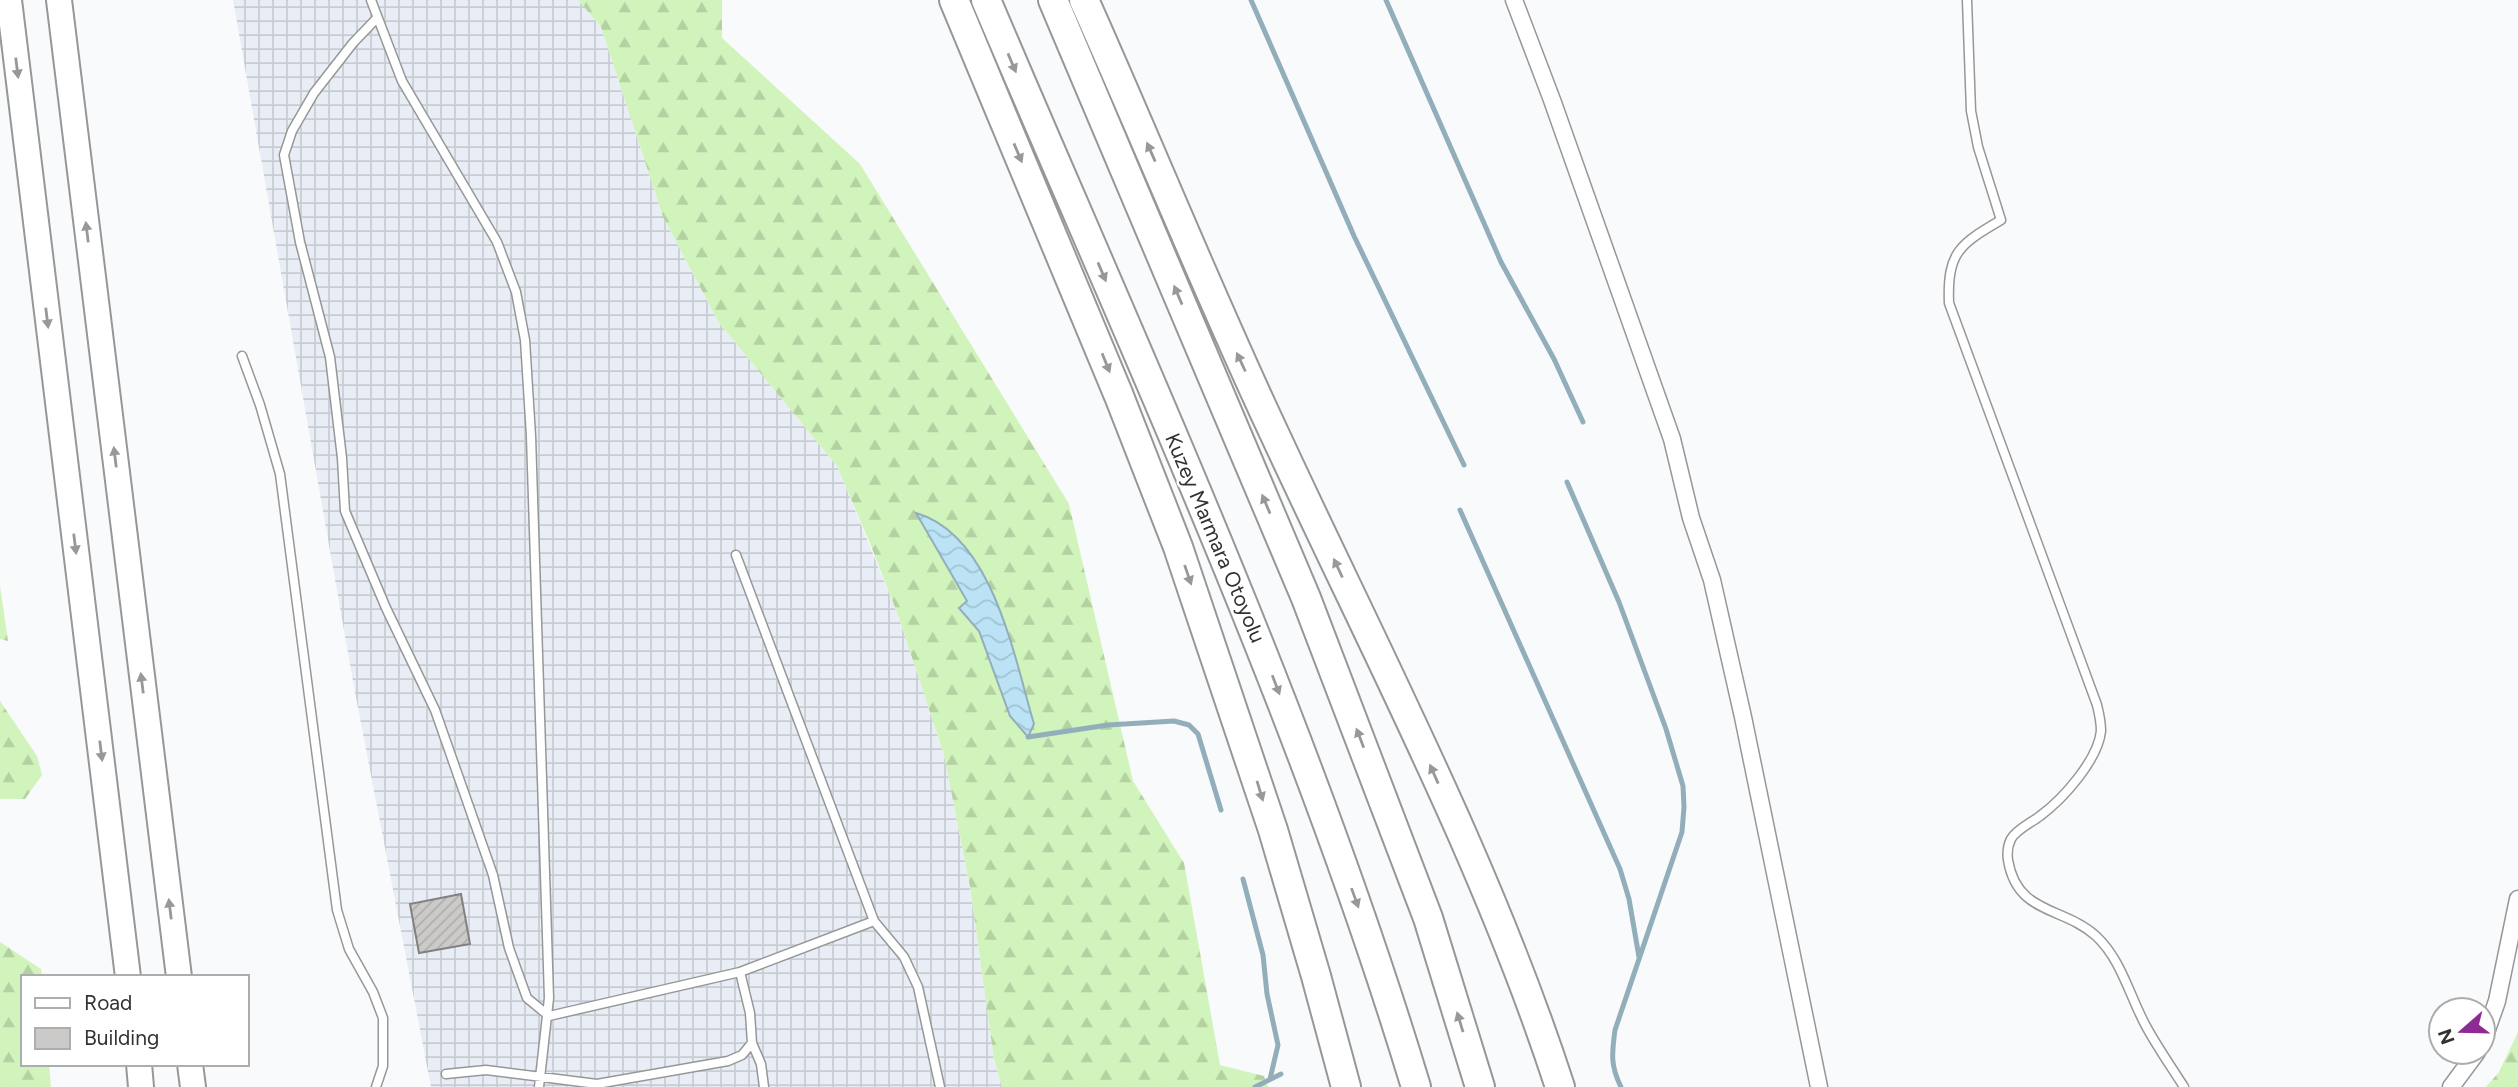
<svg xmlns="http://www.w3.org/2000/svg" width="2518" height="1087" viewBox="0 0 2518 1087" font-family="Figtree,sans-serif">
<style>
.industrial{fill:url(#industrial-grid)}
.forest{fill:url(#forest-firs)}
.water{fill:url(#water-waves);stroke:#92aebb;stroke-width:2}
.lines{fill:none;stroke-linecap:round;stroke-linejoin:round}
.stream{stroke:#92aebb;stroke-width:5}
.building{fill:url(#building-hatch);stroke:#828180;stroke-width:2}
.service-casing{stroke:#969798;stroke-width:11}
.minor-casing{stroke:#969798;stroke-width:19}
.trunk-casing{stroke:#969798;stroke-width:28}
.motorway-casing{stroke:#969798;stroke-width:32}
.service{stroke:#fff;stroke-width:8}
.minor{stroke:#fff;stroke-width:16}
.trunk{stroke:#fff;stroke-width:24}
.motorway{stroke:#fff;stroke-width:28}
.oneway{fill:#989899}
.labels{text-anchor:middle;stroke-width:5;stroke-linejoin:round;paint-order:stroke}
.street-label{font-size:21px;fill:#323233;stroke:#fff}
</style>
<defs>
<pattern id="industrial-grid" width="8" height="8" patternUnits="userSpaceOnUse" patternTransform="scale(1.75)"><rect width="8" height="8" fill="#e9eef6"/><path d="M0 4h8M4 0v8" fill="none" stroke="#c8cdd3"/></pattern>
<pattern id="forest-firs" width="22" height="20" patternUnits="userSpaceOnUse" patternTransform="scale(1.75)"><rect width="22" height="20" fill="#d1f3bc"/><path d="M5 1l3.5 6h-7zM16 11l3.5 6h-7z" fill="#b4d1a2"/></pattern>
<pattern id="water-waves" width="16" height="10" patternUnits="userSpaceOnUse" patternTransform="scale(1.75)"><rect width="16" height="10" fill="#bbe3f5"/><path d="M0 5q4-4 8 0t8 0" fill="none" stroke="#a1c3d2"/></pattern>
<pattern id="building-hatch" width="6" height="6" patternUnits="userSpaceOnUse" patternTransform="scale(1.75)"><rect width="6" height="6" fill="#cccac9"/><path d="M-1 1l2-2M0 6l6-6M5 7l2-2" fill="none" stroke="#b0aead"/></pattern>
</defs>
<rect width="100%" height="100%" fill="#f9fafb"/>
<!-- industrial -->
<path class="industrial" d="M233 0H578L601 27 663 217 719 323 837 466 898 615 944 755 970 887 994 1059 1002 1087H431L354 687Z"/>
<!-- forest -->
<path class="forest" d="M578 0H722V38L860 164 1069 504 1133 781 1184 863 1220 1065 1264 1076 1268 1087H1002L994 1059 970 887 944 755 898 615 871 546 837 466 719 323 663 217 601 27Z
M0 586 8 641 0 639Z
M0 701 37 756 42 775 25 799H0Z
M0 942 41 969 42 977H23V1064H49L51 1087H0Z
M2518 1032V1087H2486L2499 1072Z"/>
<!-- water -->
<path class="water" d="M916 513C993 535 1014 657 1034 724L1028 737 1010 716 979 631 959 608 967 601Z"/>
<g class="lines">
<!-- stream -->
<path class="stream" d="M1251 0 1354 236 1464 465
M1386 0 1501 262 1554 359 1583 422
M1567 482 1619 602 1666 729 1683 786 1684 807 1682 832 1615 1030C1612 1053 1610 1065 1621 1087
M1460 510 1620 869 1629 899 1639 957
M1028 737 1108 725 1174 721 1189 725 1198 734 1221 810
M1243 879 1263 955 1267 994 1278 1045 1270 1079
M1255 1087 1281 1074"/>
</g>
<!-- building -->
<path class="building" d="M461 894 470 944 419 953 410 904Z"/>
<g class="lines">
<!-- service casing -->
<g class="service-casing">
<path id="service" d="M371 0 402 81 497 242 516 292 525 340 531 436 549 998 539 1087
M1967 0 1971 111 1978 147 2001 220C1960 244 1947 252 1949 303L2097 705C2099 713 2101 722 2101 731 2098 760 2063 799 2040 816 2031 823 2017 829 2011 839 2008 845 2007 853 2008 860 2017 915 2063 906 2096 936 2122 960 2130 998 2147 1028 2158 1048 2172 1068 2184 1087
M376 19 353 43 314 93 292 131 284 155 300 242 330 357 342 458 345 511 386 608 435 710 493 875 509 948 527 998 549 1016 740 972 874 921 736 555
M242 356 260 405 280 474 337 910 349 949 373 992 383 1018V1066L376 1087
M874 921 904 957 918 987 940 1087
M752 1043 761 1064 764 1087
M446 1074 486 1070 597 1084 728 1061 742 1055 752 1043 750 1013 740 972"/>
</g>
<!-- minor casing -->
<g class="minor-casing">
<path id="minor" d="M1514 0 1552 100 1672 439 1691 518 1712 580 1743 717 1819 1087
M2483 1041 2497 1001 2518 899
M2451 1087 2477 1052"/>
</g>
<!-- trunk casing -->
<g class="trunk-casing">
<path id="trunk" d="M9 0 128 977
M59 0 179 977
M139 1064 141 1087
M190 1064 193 1087"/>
</g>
<!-- motorway casing -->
<g class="motorway-casing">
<path id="motorway" d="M954 0 1119 396 1178 547 1273 830 1316 976 1346 1087
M986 0C1138 358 1303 713 1416 1087
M1053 0 1306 598 1428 918 1480 1087
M1084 0C1149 145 1208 293 1276 437 1375 651 1487 862 1560 1087"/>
</g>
<!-- service -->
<use href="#service" class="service"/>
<!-- minor -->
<use href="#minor" class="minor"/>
<!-- trunk -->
<use href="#trunk" class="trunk"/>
<!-- motorway -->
<use href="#motorway" class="motorway"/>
</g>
<!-- one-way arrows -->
<defs><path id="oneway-solid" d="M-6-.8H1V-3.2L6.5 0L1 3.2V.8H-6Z" transform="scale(1.75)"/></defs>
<g class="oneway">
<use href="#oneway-solid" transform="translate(1012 63) rotate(67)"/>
<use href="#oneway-solid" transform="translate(17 68) rotate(83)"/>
<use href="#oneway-solid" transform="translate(1151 152) rotate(-114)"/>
<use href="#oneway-solid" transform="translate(1018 153) rotate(67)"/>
<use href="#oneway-solid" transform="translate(87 232) rotate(-97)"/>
<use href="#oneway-solid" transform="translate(1102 272) rotate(67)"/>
<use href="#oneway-solid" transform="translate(1178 295) rotate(-113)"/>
<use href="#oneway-solid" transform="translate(47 318) rotate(83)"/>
<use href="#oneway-solid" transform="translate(1241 362) rotate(-115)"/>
<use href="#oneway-solid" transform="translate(1106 363) rotate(68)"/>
<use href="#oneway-solid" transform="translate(115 457) rotate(-97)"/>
<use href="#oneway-solid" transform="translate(1266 504) rotate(-113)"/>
<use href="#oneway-solid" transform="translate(75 544) rotate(83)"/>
<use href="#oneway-solid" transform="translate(1338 568) rotate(-115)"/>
<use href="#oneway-solid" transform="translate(1188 575) rotate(71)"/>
<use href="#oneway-solid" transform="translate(142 683) rotate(-97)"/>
<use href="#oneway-solid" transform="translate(1276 685) rotate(69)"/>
<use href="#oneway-solid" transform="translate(1360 738) rotate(-111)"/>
<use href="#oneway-solid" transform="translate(101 751) rotate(83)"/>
<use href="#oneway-solid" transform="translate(1434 774) rotate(-114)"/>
<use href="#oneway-solid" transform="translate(1260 791) rotate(73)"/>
<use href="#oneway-solid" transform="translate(1355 898) rotate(70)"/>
<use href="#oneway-solid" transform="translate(170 909) rotate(-97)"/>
<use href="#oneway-solid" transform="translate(1460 1022) rotate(-107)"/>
</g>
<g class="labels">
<!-- street labels -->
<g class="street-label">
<text transform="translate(1215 538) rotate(67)" y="7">Kuzey Marmara Otoyolu</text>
</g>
</g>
<!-- legend -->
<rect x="21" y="975" width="228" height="91" fill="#ffffff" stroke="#adadad" stroke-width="2"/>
<rect x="35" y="998" width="35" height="10" fill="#ffffff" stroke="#adadad" stroke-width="2"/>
<text x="84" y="1010" font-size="21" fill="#323233">Road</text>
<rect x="35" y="1028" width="35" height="21" fill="#cccac9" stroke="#adadad" stroke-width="2"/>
<text x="84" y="1045" font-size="21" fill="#323233">Building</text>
<!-- north arrow -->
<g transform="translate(2462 1031) rotate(250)"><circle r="33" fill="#ffffff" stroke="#adadad" stroke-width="2"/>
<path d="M0-5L12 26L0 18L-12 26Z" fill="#8d2b93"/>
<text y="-10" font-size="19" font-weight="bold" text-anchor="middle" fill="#323233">N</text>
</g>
</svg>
